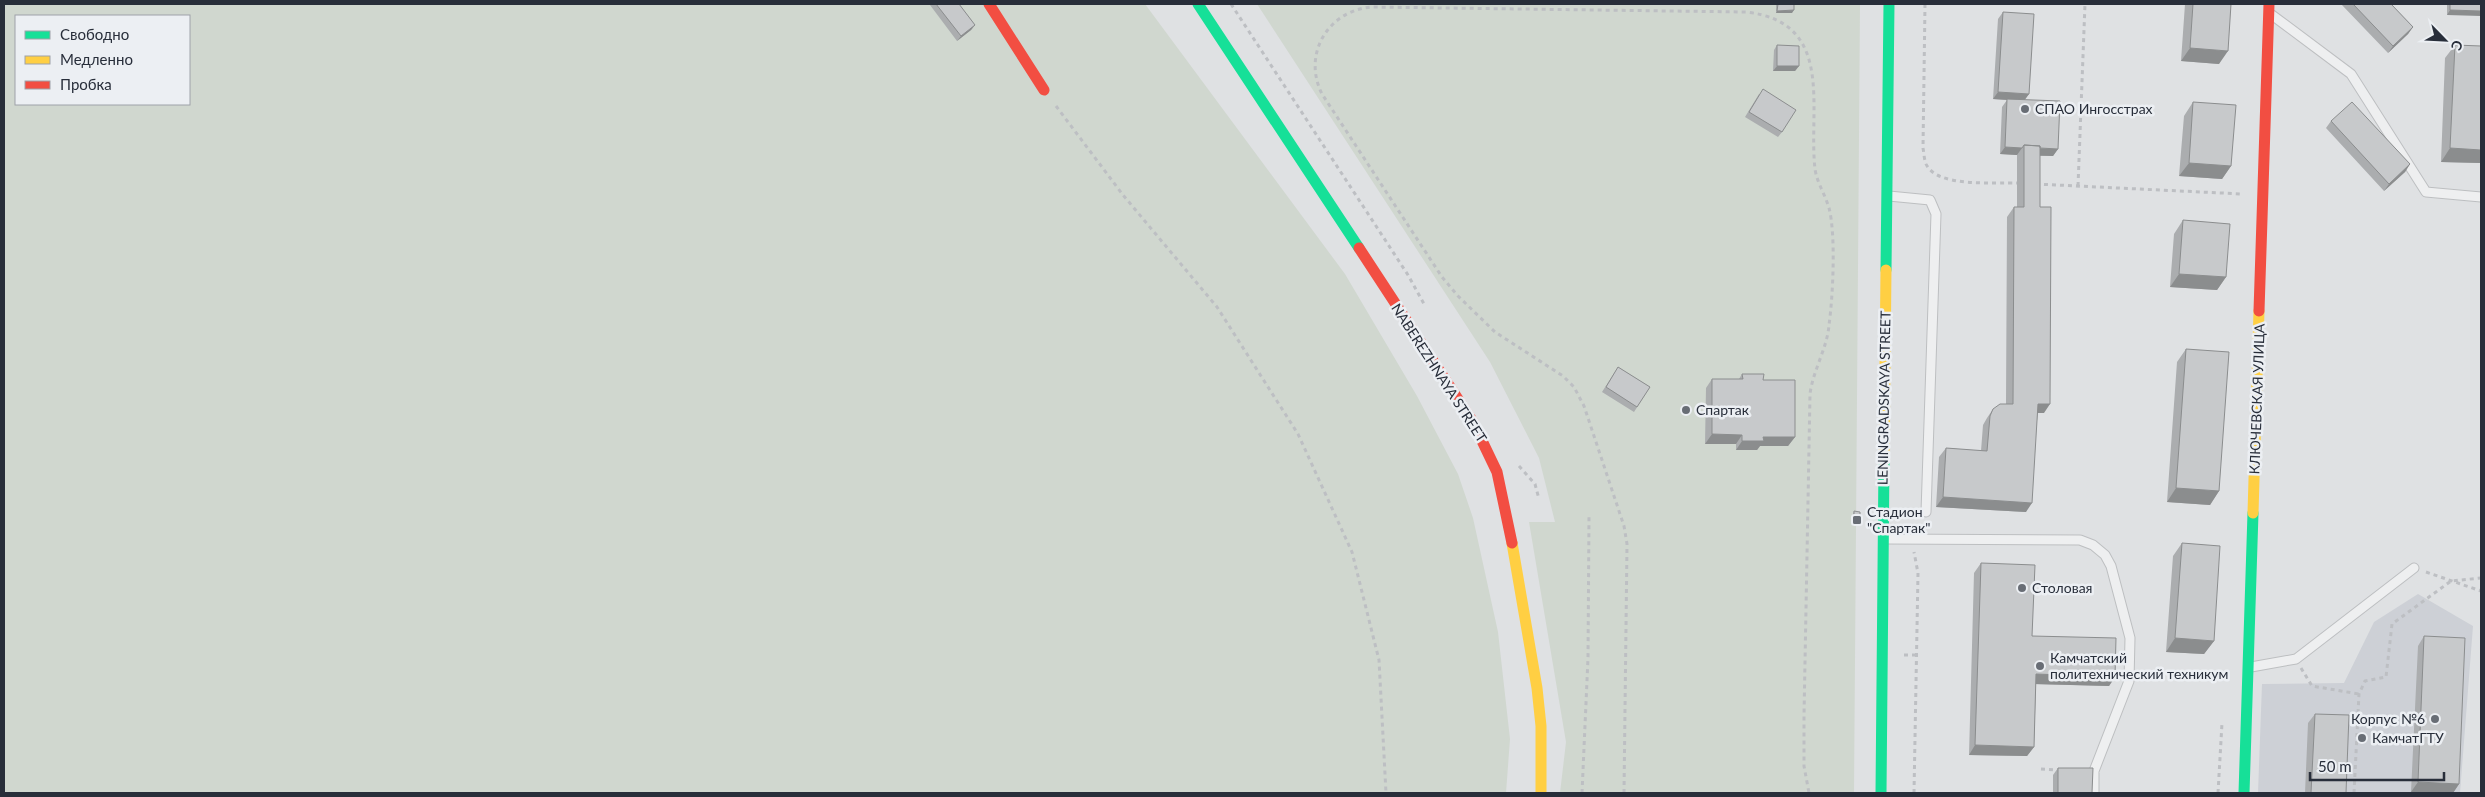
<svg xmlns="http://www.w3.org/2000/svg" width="2485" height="797" viewBox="0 0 2485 797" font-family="Lato,sans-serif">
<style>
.built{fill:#cdd0d6}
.green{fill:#d0d7cf;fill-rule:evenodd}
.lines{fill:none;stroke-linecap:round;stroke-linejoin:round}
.lane-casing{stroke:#bdbfc1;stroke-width:11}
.path{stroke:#bdbfc3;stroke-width:3;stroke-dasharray:4 4;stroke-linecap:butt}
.lane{stroke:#eeeff0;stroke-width:9}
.fast{stroke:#16e098;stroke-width:11}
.slow{stroke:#ffcf43;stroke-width:11}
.jam{stroke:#f24e42;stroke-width:11}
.wall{fill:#abadaf}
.shaded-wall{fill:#8b8d8e}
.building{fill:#c7c9cb;stroke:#8b8d8e}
.poi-dot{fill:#686d75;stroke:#eceff3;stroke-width:2}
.labels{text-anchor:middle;stroke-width:5;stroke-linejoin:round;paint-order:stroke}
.poi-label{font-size:14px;fill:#282e3a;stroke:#eceff3;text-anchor:start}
.street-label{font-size:14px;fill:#282e3a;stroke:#eceff3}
</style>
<rect width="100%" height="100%" fill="#dfe1e3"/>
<!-- built -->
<path class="built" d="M2418 594 2473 626 2460 793H2258L2262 684 2344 683 2374 622Z"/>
<!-- green -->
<path class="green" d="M4 4H1145L1345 274 1417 396 1458 474 1473 518 1498 632 1510 739 1506 793H4ZM16 16H189V104H16Z
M1257 4H1860L1854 793H1560L1566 742 1529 522H1555L1539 458 1490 362Z"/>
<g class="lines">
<!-- lane casing -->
<g class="lane-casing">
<path id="lane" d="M2272 15 2351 74 2426 192 2481 197
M1889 196 1930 200 1936 214 1926 512
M1886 539 2080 540 2093 545 2105 555 2111 566 2130 638 2129 681 2094 771V793
M2251 667 2296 659 2414 568"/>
</g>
<!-- path -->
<path class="path" d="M1231 4 1408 275 1424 304
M1925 4 1923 148C1924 153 1924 159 1926 164 1937 188 1994 182 2017 183
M1056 106 1123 195 1217 307 1298 434 1352 552 1379 660 1386 793
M2036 184 2242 194
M2078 186 2085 4
M1519 466 1535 484 1539 499
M2426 572 2481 591
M1904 655H1916
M2301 668 2312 686 2359 694
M2041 769 2058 770
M1582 793 1588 658 1589 517
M1624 793 1627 544 1624 526 1584 406 1574 387 1563 376 1495 332 1458 296 1442 277 1322 94C1302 54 1328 11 1371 7L1746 12C1836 22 1808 108 1815 169 1817 183 1825 194 1829 208 1836 235 1833 296 1829 325 1827 349 1813 370 1810 394L1804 716V766L1809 793
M1914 793 1918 573 1914 552
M2218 793 2222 723
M2354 793 2359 694 2365 681 2386 677 2392 624 2451 581 2481 578"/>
<!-- lane -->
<use href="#lane" class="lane"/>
<!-- fast -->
<path class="fast" d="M1198 4 1359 248
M1886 270 1889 4
M1881 793 1884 461
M2244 793 2253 513"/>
<!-- slow -->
<path class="slow" d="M1884 461 1886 270
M2253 513 2259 311
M1512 543 1537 688 1541 726V793"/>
<!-- jam -->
<path class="jam" d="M989 4 1044 90
M1359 248 1473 422 1497 472 1512 543
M2259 311 2269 4"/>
</g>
<!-- wall -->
<path class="wall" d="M931 4H959L975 25 971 30 957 41 930 5Z
M1776 4H1794L1792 13H1776Z
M2185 4H2231L2219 64 2181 61Z
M2341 4H2391L2413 27 2408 34 2388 53Z
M2447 4H2481L2447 15Z
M2003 12 2029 94 2024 100 2058 149 2053 156H2040V207L2044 413H2038L2026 512 1936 507 1939 457 1946 448 1981 451 1983 425 1987 418 1993 409 2006 404 2007 217 2014 207H2017V155L2000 154 2002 107 2007 100 1993 99 1998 19Z
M1777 45 1799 66 1795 71H1773L1774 50Z
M2455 45 2481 163 2441 162 2445 58Z
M1759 94 1782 132 1778 137 1745 117Z
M2193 102 2231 166 2222 179 2179 176 2184 116Z
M2331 121 2410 164 2405 172 2384 191 2326 128Z
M2183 220 2226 277 2217 290 2170 287 2174 234Z
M2186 349 2219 491 2210 505 2167 502 2177 362Z
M1618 367 1650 387 1634 412 1602 392Z
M1742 374 1763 380 1795 437 1788 446H1760L1757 450H1736V444H1705L1706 388 1712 379H1739Z
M1854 511 1858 526 1852 525 1853 514Z
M2182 543 2214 641 2204 654 2166 652 2173 556Z
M1981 563 2032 636 2115 677 2109 686 2036 684 2034 747 2027 756 1969 755 1974 573Z
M2424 636 2459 784 2453 793 2411 792 2418 646Z
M2315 714 2346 793H2305L2308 723Z
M2058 768 2092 793H2053V775Z"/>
<!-- shaded-wall -->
<path class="shaded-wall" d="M1794 10 1792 13H1776L1777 11Z
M2450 10 2481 11V16L2447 15Z
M975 25 971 30 957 41 961 36Z
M2413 27 2408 34 2388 53 2393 46Z
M2190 48 2228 51 2219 64 2181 61Z
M1777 66H1799L1795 71H1773Z
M1998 92 2029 94 2024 101 1993 99Z
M2005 147 2022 148 2017 155 2000 154Z
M2024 148 2058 149 2053 156 2024 155Z
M2450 148 2481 150V163L2441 162Z
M2189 163 2231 166 2222 179 2179 176Z
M2410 164 2405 172 2384 191 2389 184Z
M2179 274 2226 277 2217 290 2170 287Z
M2038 404H2050L2044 413H2032Z
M1712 434 1742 435 1736 444H1705Z
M1763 437H1795L1788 446H1760L1757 450H1736L1742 441Z
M2176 488 2219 491 2210 505 2167 502Z
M1943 497 2032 503 2026 512 1936 507Z
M1854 523H1860L1858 526 1852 525Z
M2175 638 2214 641 2204 654 2166 652Z
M2036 674 2115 677 2109 686 2030 684Z
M1975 745 2034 747 2027 756 1969 755Z
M2418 782 2459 784 2453 793 2411 792Z"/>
<!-- building -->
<path class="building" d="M936 4H959L975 25 961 36Z
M1778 4H1794V10L1777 11Z
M2193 4H2231L2228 51 2190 48Z
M2353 4H2391L2413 27 2393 46Z
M2450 4H2481V11L2450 10Z
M2003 12 2034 14 2029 94 1998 92Z
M1777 45 1799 46V66H1777Z
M2455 45 2481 46V150L2450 148Z
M1763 89 1796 110 1782 132 1749 112Z
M2007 99 2060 101 2058 149 2040 148V146L2024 145 2022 148 2005 147Z
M2193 102 2236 105 2231 166 2189 163Z
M2352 102 2410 164 2389 184 2331 121Z
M2024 145 2040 146V207H2051L2050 404H2038L2032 503 1943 497 1946 448 1987 451 1990 416 1993 409 2000 404H2013L2014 207H2024Z
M2183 220 2230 224 2226 277 2179 274Z
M2186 349 2229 352 2219 491 2176 488Z
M1618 367 1650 387 1637 407 1606 387Z
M1742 374H1764L1763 380H1795V437H1763L1764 441H1742V435L1712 434V379H1743Z
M1854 511 1860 512V523H1854Z
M2182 543 2220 546 2214 641 2175 638Z
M1981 563 2035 565 2032 636 2116 638 2115 677 2036 674 2034 747 1975 745Z
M2424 636 2465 638 2459 784 2418 782Z
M2315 714 2349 715 2346 793H2311Z
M2058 768H2093L2092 793H2058Z"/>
<!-- markers -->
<g class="poi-dot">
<circle cx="2025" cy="109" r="5"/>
<circle cx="1686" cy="410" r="5"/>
<rect x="1852" y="515" width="10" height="10" rx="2.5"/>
<circle cx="2022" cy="588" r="5"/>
<circle cx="2040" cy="666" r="5"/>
<circle cx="2435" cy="719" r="5"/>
<circle cx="2362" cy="738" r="5"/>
</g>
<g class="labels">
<!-- poi labels -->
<g class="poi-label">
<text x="2035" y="114">СПАО Ингосстрах</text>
<text x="1696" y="415">Спартак</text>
<text x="1867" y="517">Стадион<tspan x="1867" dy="16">"Спартак"</tspan></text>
<text x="2032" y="593">Столовая</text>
<text x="2050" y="663">Камчатский<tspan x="2050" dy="16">политехнический техникум</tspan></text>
<text x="2425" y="724" text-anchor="end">Корпус №6</text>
<text x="2372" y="743">КамчатГТУ</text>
</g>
<!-- street labels -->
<g class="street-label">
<text transform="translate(1439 373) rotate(57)" y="5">NABEREZHNAYA STREET</text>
<text transform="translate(1884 398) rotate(-89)" y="5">LENINGRADSKAYA STREET</text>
<text transform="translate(2257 399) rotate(-88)" y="5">КЛЮЧЕВСКАЯ УЛИЦА</text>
</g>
</g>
<!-- border -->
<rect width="2485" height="797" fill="none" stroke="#282e3a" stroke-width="10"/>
<!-- legend -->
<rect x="15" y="15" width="175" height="90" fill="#eceff3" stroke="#9ea2a9"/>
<rect x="25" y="31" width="25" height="8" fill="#16e098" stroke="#9ea2a9"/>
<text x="60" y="40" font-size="15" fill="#282e3a">Свободно</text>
<rect x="25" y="56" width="25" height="8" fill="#ffcf43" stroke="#9ea2a9"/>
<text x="60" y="65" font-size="15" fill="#282e3a">Медленно</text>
<rect x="25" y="81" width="25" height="8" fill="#f24e42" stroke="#9ea2a9"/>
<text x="60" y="90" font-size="15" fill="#282e3a">Пробка</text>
<!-- north arrow -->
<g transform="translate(2445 40) rotate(114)" stroke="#eceff3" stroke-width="4" paint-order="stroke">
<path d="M0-4L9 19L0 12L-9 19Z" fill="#282e3a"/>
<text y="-8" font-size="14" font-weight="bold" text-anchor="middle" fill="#282e3a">С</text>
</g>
<!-- scale -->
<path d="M2310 772v8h134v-8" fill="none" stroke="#282e3a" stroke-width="2.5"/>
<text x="2318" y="772" font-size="15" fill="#282e3a" stroke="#eceff3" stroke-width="4" paint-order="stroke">50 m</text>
</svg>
